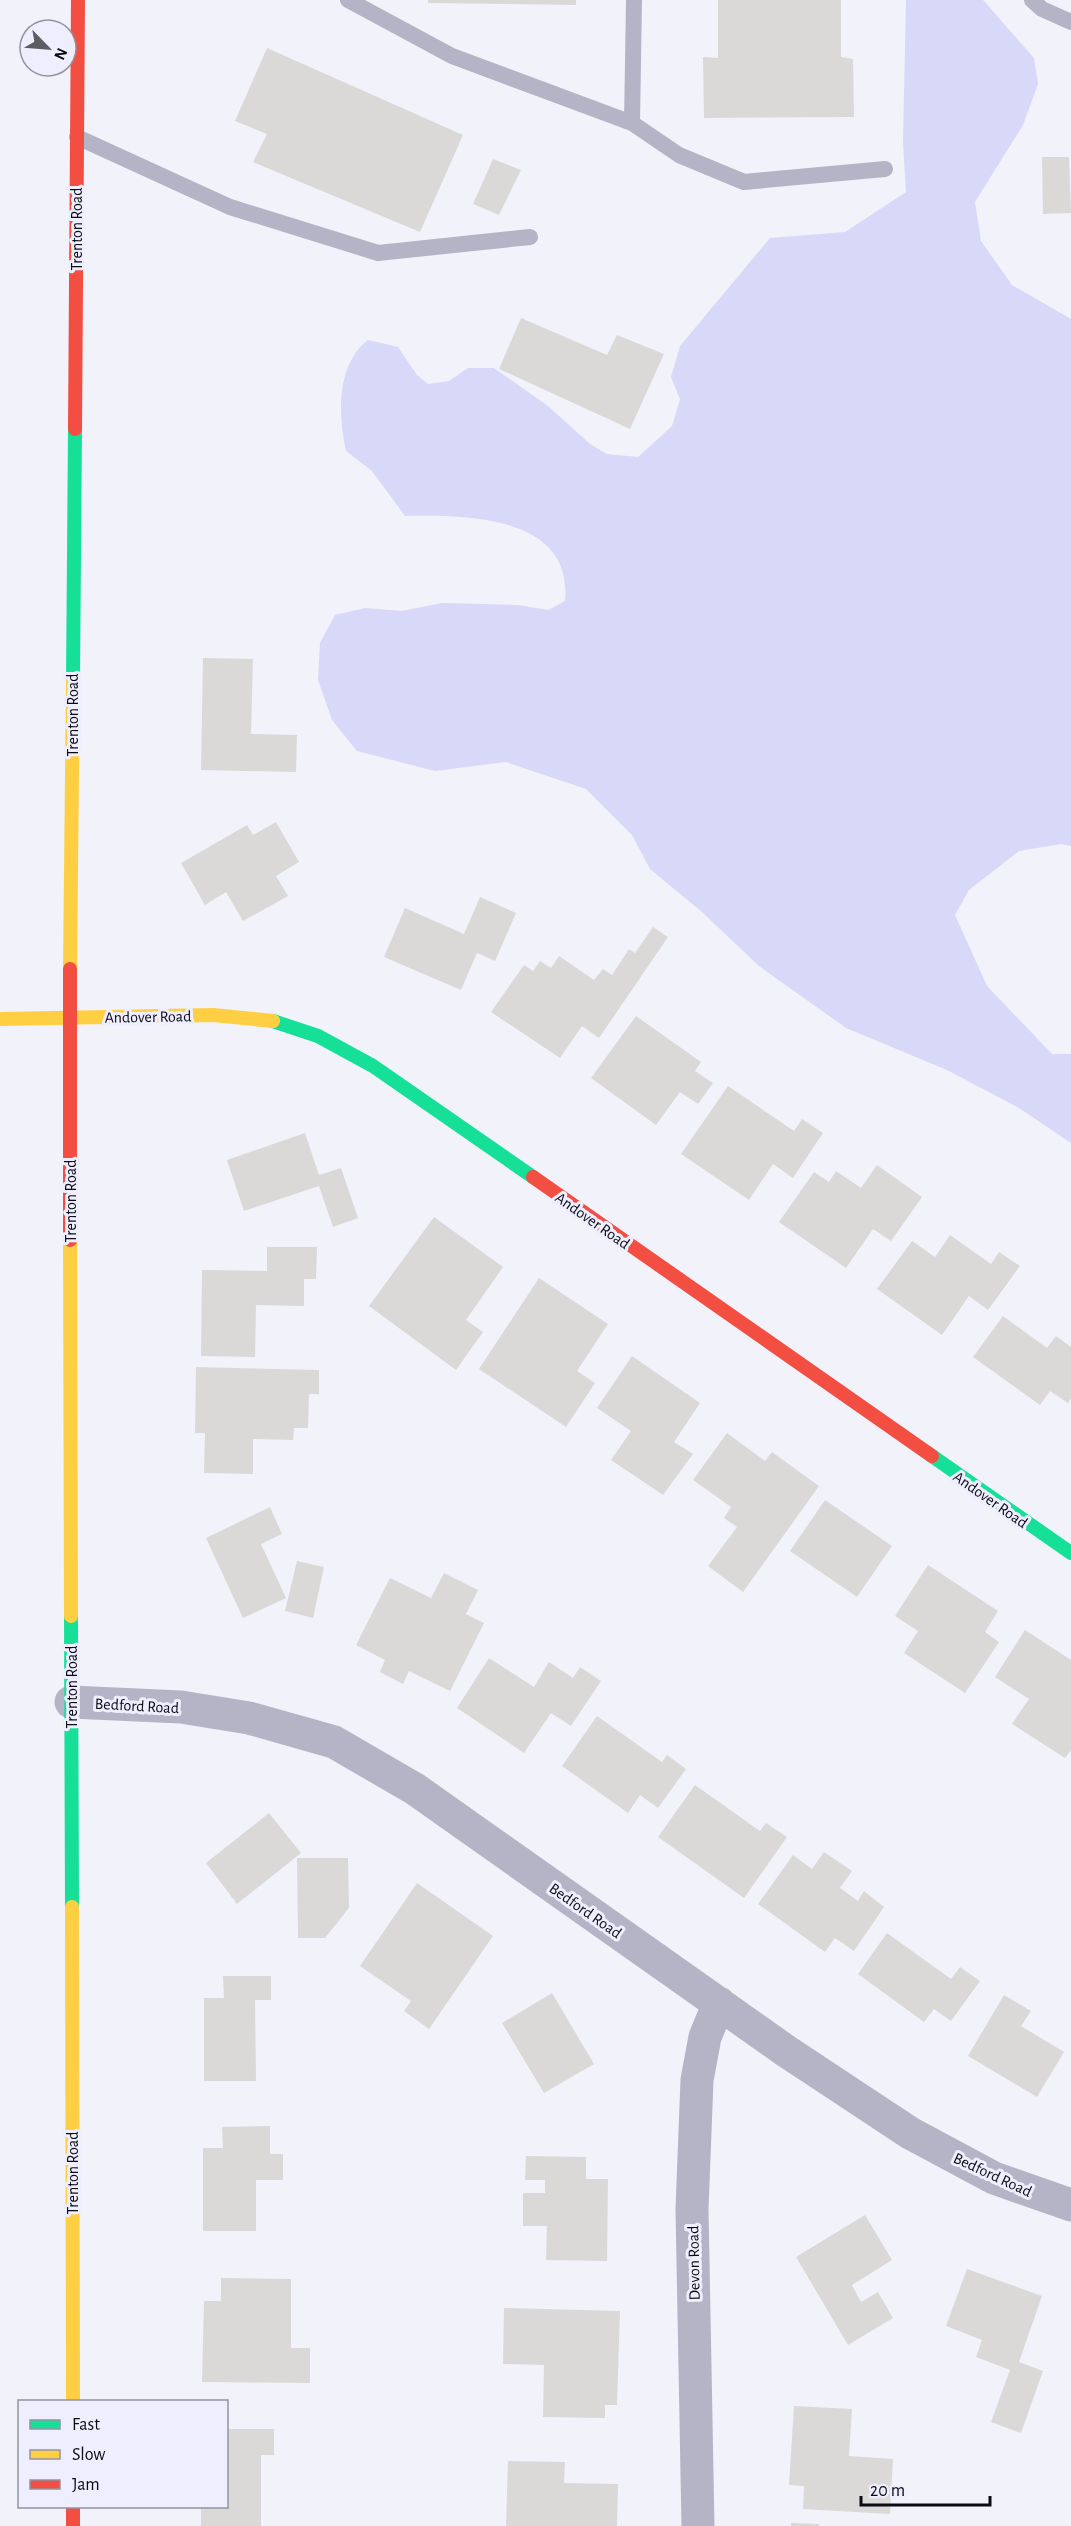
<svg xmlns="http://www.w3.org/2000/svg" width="1071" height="2526" viewBox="0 0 1071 2526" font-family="'Alegreya Sans',sans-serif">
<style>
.green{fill:#d8d8f8}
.building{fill:#dad9d8}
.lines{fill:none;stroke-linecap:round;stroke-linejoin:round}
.lane{stroke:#b5b4c6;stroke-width:16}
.street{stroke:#b5b4c6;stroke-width:33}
.fast{stroke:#16e098;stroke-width:14}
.slow{stroke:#ffcf43;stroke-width:14}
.jam{stroke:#f24e42;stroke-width:14}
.labels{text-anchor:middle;stroke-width:6;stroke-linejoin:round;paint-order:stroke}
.street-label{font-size:16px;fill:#0b0b12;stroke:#eeeefe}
</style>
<rect width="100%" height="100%" fill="#f2f2fa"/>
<!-- green -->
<path class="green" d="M906 0H983L1034 58 1038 84 1023 125 975 202 981 241 1012 285 1071 319V846L1061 844 1019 851 969 890 955 915 987 986 1052 1054H1071V1143L1019 1108 947 1070 846 1028 759 966 702 912 650 869 632 835 586 789 506 762 435 771 357 751 332 720 318 680 320 643 335 615 365 608 402 611 442 603 518 605 548 610 565 601C573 515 466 515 405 516L372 471 346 451C338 415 336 365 368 340L398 347 417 375 428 384 449 381 468 368H494L548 406 590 444 607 454 638 457 672 426 680 399 671 377 680 346 770 238 845 232 906 192 903 143Z"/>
<!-- building -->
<path class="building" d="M428 0H576V5L428 3Z
M718 0H841V57L853 59 854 117 704 118 703 57 718 58Z
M267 48 463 135 420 232 253 162 267 134 235 121Z
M1042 157H1069L1071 213 1043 214Z
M493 159 521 170 499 215 473 204Z
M521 318 607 355 617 335 664 354 630 429 499 369Z
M203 658 253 659 251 734 297 735 296 772 201 770Z
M276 822 299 862 276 876 288 896 243 921 226 892 205 905 181 863 247 825 253 835Z
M480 897 516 913 495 961 477 953 461 990 384 957 405 908 464 934Z
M653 927 668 937 599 1038 582 1026 560 1058 491 1012 524 965 533 971 540 961 551 968 559 956 594 980 603 969 612 975 629 949 635 953Z
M636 1016 701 1062 695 1071 713 1083 698 1104 680 1092 656 1125 591 1078Z
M728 1086 794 1131 802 1119 823 1133 793 1178 773 1164 749 1200 681 1154Z
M305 1133 319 1175 341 1168 358 1218 333 1227 319 1186 244 1211 227 1160Z
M877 1165 922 1197 891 1241 873 1229 846 1268 779 1222 814 1172 829 1182 836 1171 861 1188Z
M434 1217 503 1267 466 1320 483 1332 456 1370 369 1306Z
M950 1235 991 1264 999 1252 1020 1266 988 1310 969 1296 942 1335 877 1289 912 1241 935 1257Z
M267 1247H317L316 1279H304V1306L256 1305 255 1357 201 1356 202 1270 267 1271Z
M539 1278 608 1324 577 1371 595 1383 566 1427 479 1369Z
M1003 1316 1047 1348 1056 1336 1071 1347V1398L1068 1403 1050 1391 1040 1405 973 1357Z
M632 1356 700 1403 674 1442 693 1454 663 1495 611 1460 631 1431 597 1408Z
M196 1367 319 1370V1394H309L308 1428H294L293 1440 253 1439V1474L204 1473 205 1433H195Z
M727 1433 765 1461 772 1452 819 1486 743 1592 708 1566 737 1527 724 1518 731 1507 693 1480Z
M825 1500 892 1546 857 1597 790 1551Z
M270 1507 282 1534 261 1544 286 1598 243 1618 206 1538Z
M297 1561 324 1567 313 1618 285 1611Z
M928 1565 998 1611 985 1632 999 1642 965 1693 904 1653 918 1631 895 1616Z
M444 1573 478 1590 466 1614 484 1623 450 1691 409 1671 403 1684 380 1672 385 1660 356 1645 390 1578 431 1598Z
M1025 1630 1071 1660V1750L1065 1758 1012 1724 1029 1699 995 1677Z
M489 1658 534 1687 549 1662 573 1678 580 1667 601 1681 571 1726 551 1713 524 1753 457 1708Z
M597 1716 662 1762 667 1755 686 1769 658 1808 640 1795 628 1813 562 1766Z
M695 1785 760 1831 766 1823 787 1837 744 1898 658 1837Z
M269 1813 301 1853 237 1904 206 1863Z
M824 1852 852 1871 840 1888 858 1901 864 1891 884 1907 854 1951 835 1938 825 1952 758 1904 793 1855 812 1869Z
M297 1858H348L349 1908 325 1938H298Z
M417 1883 493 1936 429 2029 404 2011 411 2001 360 1966Z
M887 1933 951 1979 960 1967 980 1981 951 2021 934 2009 924 2022 858 1974Z
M223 1976H271V2000H255L256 2081H204V1998H224Z
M552 1993 594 2064 544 2093 502 2023Z
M1004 1995 1031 2011 1021 2026 1064 2052 1037 2097 968 2056Z
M270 2126V2154H283V2180H256V2231H203V2148H223L222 2127Z
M526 2156 586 2157V2179H608L607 2261 546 2260 547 2226H523V2193H545V2180H525Z
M865 2215 892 2260 852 2285 861 2302 878 2292 893 2318 848 2345 796 2257Z
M967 2269 1042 2296 1019 2362 1043 2371 1021 2433 991 2422 1010 2370 976 2357 982 2340 946 2326Z
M221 2278 291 2279V2348H310V2383L202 2382 204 2301H221Z
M504 2308 620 2311 617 2405H605V2418L543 2417 544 2365 503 2364Z
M794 2406 852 2409 849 2456 893 2459 890 2514 803 2509 804 2486 789 2485Z
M226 2429H274V2455H261V2526H201V2506H226Z
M508 2461 565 2462 564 2483 618 2484 617 2526H506Z
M791 2523 819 2524V2526H791Z"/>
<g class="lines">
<!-- lane -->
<path class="lane" d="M348 0 452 56 632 123 679 155 744 182 885 169
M1032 0 1042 9 1071 22
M632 123 634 0
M77 137 230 207 378 253 530 237"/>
<!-- street -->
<path class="street" d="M71 1702 181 1707 249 1718 334 1742 415 1789 786 2051 910 2133 994 2178 1071 2205
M698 2526 692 2209 697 2080 705 2037 719 2003"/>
<!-- fast -->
<path class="fast" d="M73 680 75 429
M273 1021 318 1036 373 1066 533 1177
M932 1456 1071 1553
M71 1616 72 1907"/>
<!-- slow -->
<path class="slow" d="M70 969 73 680
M0 1019 213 1015 273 1021
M70 1240 71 1616
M72 1907 73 2402"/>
<!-- jam -->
<path class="jam" d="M75 429 78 0
M70 969V1240
M533 1177 932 1456
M73 2506V2526"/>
</g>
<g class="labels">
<!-- street labels -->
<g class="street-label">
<text transform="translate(76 229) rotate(-90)" y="6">Trenton Road</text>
<text transform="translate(72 715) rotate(-90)" y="6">Trenton Road</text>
<text transform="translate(148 1016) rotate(-1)" y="6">Andover Road</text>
<text transform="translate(70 1201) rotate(-90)" y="6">Trenton Road</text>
<text transform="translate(593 1220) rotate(35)" y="6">Andover Road</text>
<text transform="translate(991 1499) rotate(35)" y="6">Andover Road</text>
<text transform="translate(71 1687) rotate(-90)" y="6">Trenton Road</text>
<text transform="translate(137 1705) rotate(3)" y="6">Bedford Road</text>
<text transform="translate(586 1910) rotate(35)" y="6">Bedford Road</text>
<text transform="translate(72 2173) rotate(-90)" y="6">Trenton Road</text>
<text transform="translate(993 2174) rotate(25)" y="6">Bedford Road</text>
<text transform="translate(693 2263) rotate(-91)" y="6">Devon Road</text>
</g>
</g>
<!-- legend -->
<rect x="18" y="2400" width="210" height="108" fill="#eeeefe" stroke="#9393a0" stroke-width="1.5"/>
<rect x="30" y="2420" width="30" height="9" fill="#16e098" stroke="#9393a0" stroke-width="1.5"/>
<text x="72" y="2430" font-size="18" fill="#0b0b12">Fast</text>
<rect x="30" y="2450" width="30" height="9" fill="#ffcf43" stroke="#9393a0" stroke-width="1.5"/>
<text x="72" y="2460" font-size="18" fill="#0b0b12">Slow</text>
<rect x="30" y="2480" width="30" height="9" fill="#f24e42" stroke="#9393a0" stroke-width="1.5"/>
<text x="72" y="2490" font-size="18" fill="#0b0b12">Jam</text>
<!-- north arrow -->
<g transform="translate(48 48) rotate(115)"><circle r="28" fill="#eeeefe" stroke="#9393a0" stroke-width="1.5"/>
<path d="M0-4.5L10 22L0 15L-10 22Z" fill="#5c5c63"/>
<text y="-9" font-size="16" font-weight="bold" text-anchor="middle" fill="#0b0b12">N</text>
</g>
<!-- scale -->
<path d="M861 2496v9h129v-9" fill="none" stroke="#0b0b12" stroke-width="3"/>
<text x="870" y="2496" font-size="18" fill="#0b0b12" stroke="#eeeefe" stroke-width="4.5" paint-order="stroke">20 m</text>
</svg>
